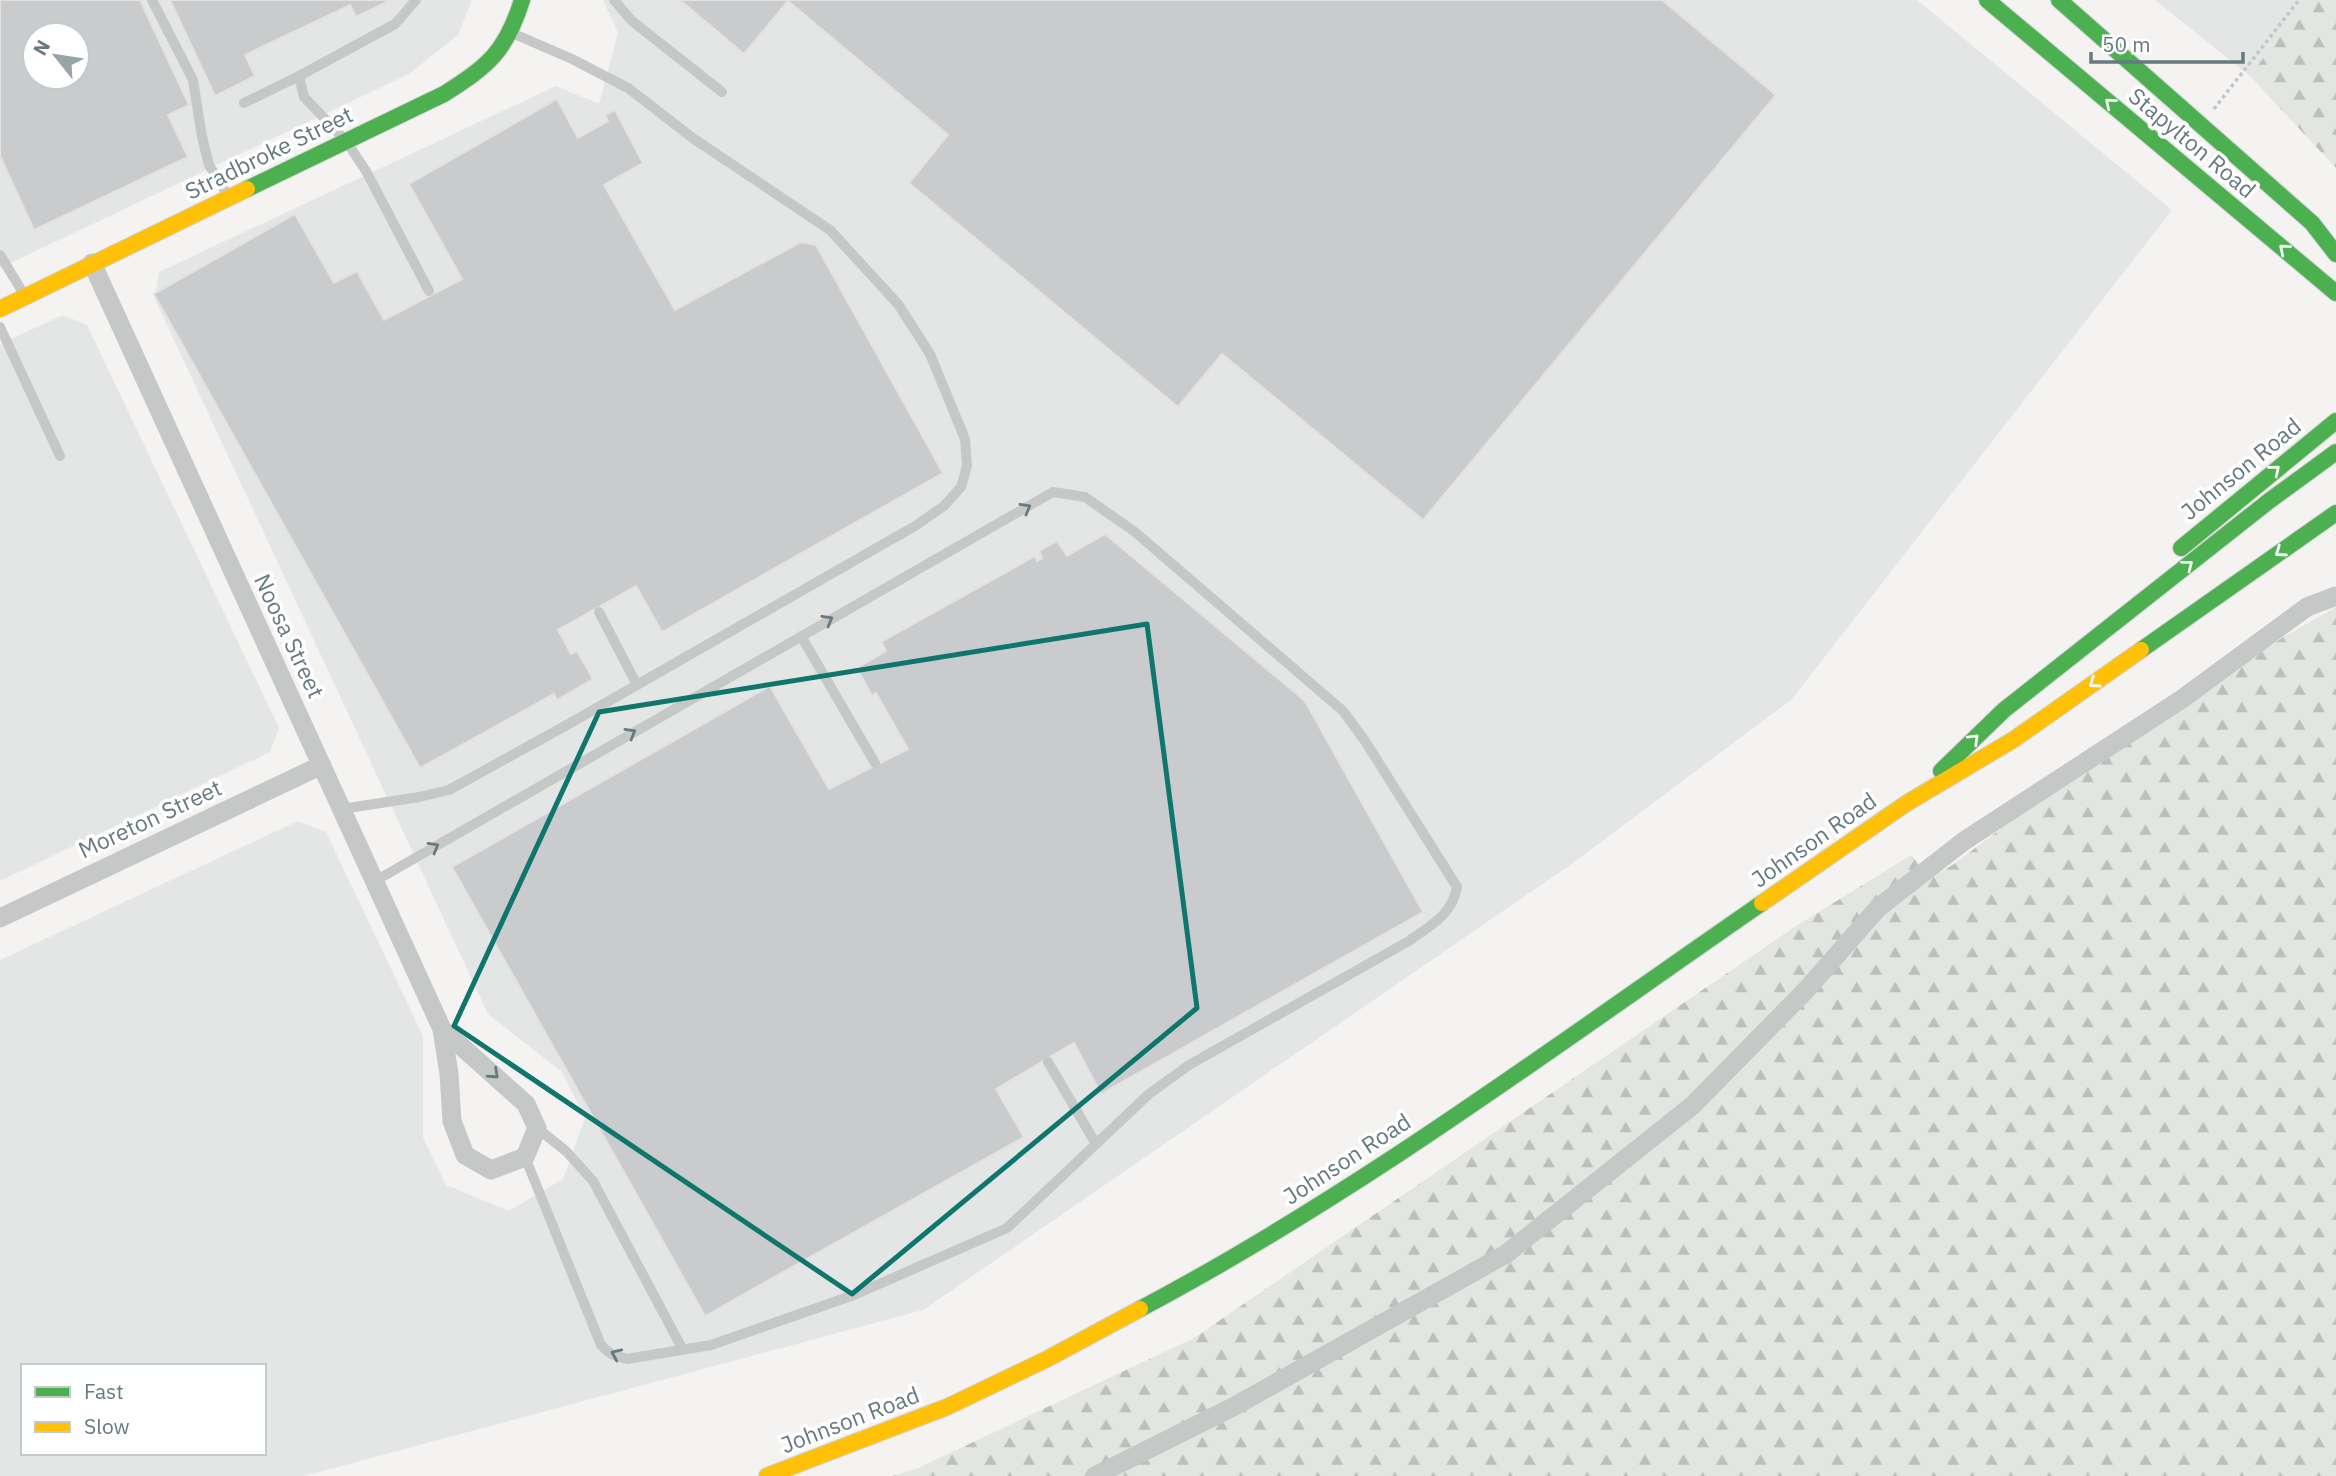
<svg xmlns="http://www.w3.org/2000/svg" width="2336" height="1476" viewBox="0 0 2336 1476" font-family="'IBM Plex Sans',sans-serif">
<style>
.built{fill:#e4e5e5;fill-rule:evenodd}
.forest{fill:url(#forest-firs)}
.building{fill:#cacbcc;stroke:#e3e2e2;stroke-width:2;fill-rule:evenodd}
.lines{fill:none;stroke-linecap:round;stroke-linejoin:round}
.fast-casing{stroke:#d0d1d2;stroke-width:18}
.slow-casing{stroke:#d0d1d2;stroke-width:18}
.path{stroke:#c4c5c6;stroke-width:3.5;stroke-dasharray:3.5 3.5;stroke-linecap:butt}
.lane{stroke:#c6c8c8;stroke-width:10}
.street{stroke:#c6c8c8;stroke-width:19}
.fast{stroke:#4caf50;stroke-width:16}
.slow{stroke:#ffc107;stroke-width:16}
.oneway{stroke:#f6fbf6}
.oneway2{stroke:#657a81}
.marked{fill:none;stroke:#0f766e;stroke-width:5;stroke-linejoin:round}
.labels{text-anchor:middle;stroke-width:7;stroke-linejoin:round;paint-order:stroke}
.street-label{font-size:23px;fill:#657a81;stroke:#fff}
</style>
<defs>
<pattern id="forest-firs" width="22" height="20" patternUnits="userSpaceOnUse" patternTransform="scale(1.75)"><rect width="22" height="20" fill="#e3e5e0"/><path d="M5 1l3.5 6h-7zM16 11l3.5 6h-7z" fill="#bcbfbb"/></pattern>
</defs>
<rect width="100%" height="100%" fill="#f4f3f2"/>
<!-- built -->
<path class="built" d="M0 0H472L458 35 409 74 0 268ZM35 35H77V77H35Z
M603 0H1917L2172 210 1792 699 1573 863 923 1310 304 1476H0V960L298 821 326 832 423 1036V1137L446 1185 509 1211 563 1179 585 1118 562 1072 488 1014 155 299 159 272 556 86 599 104 618 33ZM23 1366H264V1453H23Z
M2155 0H2306L2250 76Z
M63 315 87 325 279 728 270 752 0 881V344Z"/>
<!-- forest -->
<path class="forest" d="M2306 0H2336V168L2250 76Z
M2336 607V1476H893L918 1468 1194 1338 1793 928 1911 855 1932 877 1954 864 2031 806 2125 746 2282 638Z"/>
<!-- building -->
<path class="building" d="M0 0H140L189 105 168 115 188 157 34 230 0 156ZM35 35H77V77H35Z
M170 0H391L356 17 350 5 245 55 255 76 215 96Z
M680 0H1662L1776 95 1423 520 1222 354 1178 407 909 183 948 135 788 1 744 54Z
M557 99 578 138 608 121 605 115 615 110 643 163 604 185 675 310 801 242 816 245 943 473 662 632 636 586 558 630 571 654 577 651 593 679 557 700 554 694 420 768 154 294 295 214 334 283 357 271 384 320 462 279 409 184Z
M1105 534 1305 701 1423 912 1101 1094 1074 1043 996 1089 1024 1137 705 1316 452 867 770 686 829 789 908 749 876 693 872 696 857 668 886 651 881 642 1035 556 1037 561 1042 558 1039 551 1057 541 1067 556Z"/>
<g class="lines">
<!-- fast casing -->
<g class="fast-casing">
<path id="fast" d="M1987 0 2336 293
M2059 0 2312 223 2336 254
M247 189 444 94C488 66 506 52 522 0
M2181 548 2336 421
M2141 650 2336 513
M1941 771 2004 710 2269 501 2336 452
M1140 1309C1359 1193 1559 1043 1762 903"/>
</g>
<!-- slow casing -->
<g class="slow-casing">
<path id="slow" d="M0 309 247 189
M1762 903 1907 803 2013 740 2141 650
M767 1476 947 1407 1047 1359 1140 1309"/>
</g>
<!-- path -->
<path class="path" d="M2214 109 2299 0"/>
<!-- lane -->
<path class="lane" d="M152 0 193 80 202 137 209 165 228 196
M614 0 632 21 722 92
M299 76 395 24 416 0
M244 103 299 76 304 97 346 141 366 171 429 291
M0 255 25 296
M0 327 60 456
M599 612 637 685
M801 636 875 763
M342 809 419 797 449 790 574 721 915 526 944 506 961 487 967 466 965 439 930 354 898 304 830 230 694 139 628 88 572 59 512 33
M375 881 1053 492 1085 497 1135 532 1343 711 1365 741 1457 887C1452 915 1431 925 1409 941L1189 1065 1149 1094 1007 1228 854 1295 711 1345 627 1359 611 1354 601 1345 525 1157
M1048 1062 1096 1144
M537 1128 566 1151 593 1181 683 1350"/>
<!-- street -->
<path class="street" d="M92 263 442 1029 449 1074 452 1121 465 1155 491 1170 525 1157 537 1128 526 1104 442 1029
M0 918 322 765
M1095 1476 1233 1407 1506 1254 1693 1105 1807 989 1878 908 1964 841 2182 699 2307 607 2336 596"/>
<!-- fast -->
<use href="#fast" class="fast"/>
<!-- slow -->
<use href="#slow" class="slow"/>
</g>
<!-- one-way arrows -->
<defs><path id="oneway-chevron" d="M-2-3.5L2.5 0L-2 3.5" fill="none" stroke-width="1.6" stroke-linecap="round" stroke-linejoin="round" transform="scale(1.75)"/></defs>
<g class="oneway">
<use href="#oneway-chevron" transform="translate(2110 103) rotate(-140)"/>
<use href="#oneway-chevron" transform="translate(2284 249) rotate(-140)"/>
<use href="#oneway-chevron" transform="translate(2275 470) rotate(-39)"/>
<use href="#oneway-chevron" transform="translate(2280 552) rotate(145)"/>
<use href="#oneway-chevron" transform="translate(2188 565) rotate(-38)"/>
<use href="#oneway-chevron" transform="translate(2094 683) rotate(145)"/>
<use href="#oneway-chevron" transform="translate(1974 739) rotate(-44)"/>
</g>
<g class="oneway2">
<use href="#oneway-chevron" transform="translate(1026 508) rotate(-30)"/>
<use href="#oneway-chevron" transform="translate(828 620) rotate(-30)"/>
<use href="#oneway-chevron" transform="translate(631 733) rotate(-30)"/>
<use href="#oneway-chevron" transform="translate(434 847) rotate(-30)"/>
<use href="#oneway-chevron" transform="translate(494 1074) rotate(43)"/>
<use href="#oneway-chevron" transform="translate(616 1354) rotate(-156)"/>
</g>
<!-- marked area -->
<path class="marked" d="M1147 624 1197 1008 852 1294 454 1026 599 712Z"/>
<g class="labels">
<!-- street labels -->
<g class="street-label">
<text transform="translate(2192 143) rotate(40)" y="8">Stapylton Road</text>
<text transform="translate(269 153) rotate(-26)" y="8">Stradbroke Street</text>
<text transform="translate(2241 469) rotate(-39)" y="8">Johnson Road</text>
<text transform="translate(289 636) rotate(65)" y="8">Noosa Street</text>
<text transform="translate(150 819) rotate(-25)" y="8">Moreton Street</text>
<text transform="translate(1814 840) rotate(-35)" y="8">Johnson Road</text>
<text transform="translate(1347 1159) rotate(-33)" y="8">Johnson Road</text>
<text transform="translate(850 1420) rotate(-21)" y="8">Johnson Road</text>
</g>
</g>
<!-- legend -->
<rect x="21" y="1364" width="245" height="91" fill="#ffffff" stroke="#c1cacd" stroke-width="2"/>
<rect x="35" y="1387" width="35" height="10" fill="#4caf50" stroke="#c1cacd" stroke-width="2"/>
<text x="84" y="1399" font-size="21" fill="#657a81">Fast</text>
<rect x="35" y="1422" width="35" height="10" fill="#ffc107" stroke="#c1cacd" stroke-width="2"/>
<text x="84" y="1434" font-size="21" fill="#657a81">Slow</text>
<!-- north arrow -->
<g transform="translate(56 56) rotate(300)"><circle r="33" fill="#ffffff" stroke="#c1cacd" stroke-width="2"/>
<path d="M0-5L12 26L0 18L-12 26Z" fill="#97a4a9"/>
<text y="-10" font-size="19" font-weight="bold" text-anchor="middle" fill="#657a81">N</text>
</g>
<!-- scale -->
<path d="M2091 52v10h152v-10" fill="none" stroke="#657a81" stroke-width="3.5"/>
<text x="2102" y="52" font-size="21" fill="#657a81" stroke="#ffffff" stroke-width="5" paint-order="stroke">50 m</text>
</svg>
